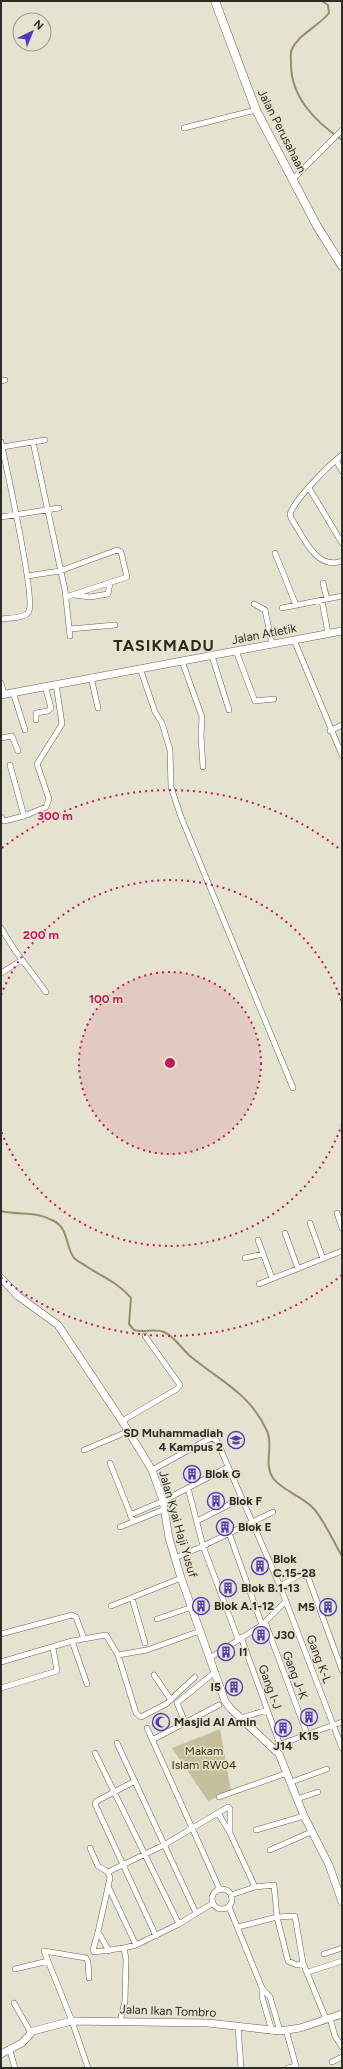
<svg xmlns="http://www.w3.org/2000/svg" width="343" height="2069" viewBox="0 0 343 2069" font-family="Figtree,sans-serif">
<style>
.green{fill:#c6bf9c}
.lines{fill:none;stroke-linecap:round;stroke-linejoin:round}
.stream{stroke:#958e6c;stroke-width:2}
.street-casing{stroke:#656252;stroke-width:6}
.secondary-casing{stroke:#656252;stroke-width:8}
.primary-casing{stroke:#656252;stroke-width:9}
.street{stroke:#fff;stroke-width:5}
.secondary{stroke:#fff;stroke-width:7}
.primary{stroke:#fff;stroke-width:8}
.ring{fill:none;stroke:#c2185b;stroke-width:2;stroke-dasharray:2 4}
.labels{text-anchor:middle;stroke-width:3;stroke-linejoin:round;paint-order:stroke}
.street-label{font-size:12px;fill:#2d2c25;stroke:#e6e2d0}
.poi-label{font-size:12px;font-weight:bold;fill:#2d2c25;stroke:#e6e2d0;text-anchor:start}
.park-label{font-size:12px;fill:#3d3405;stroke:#e6e2d0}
.district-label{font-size:16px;font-weight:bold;letter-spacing:1px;fill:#2e2b1d;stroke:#e6e2d0}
.centre{fill:#c2185b;stroke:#e6e2d0;stroke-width:2}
.ring-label{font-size:12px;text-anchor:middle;font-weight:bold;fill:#c2185b;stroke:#e6e2d0;stroke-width:3;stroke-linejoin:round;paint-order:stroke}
</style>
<rect width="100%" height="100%" fill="#e6e2d0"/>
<!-- green -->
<path class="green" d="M220 1729 231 1791 208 1801 172 1748Z"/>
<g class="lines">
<!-- stream -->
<path class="stream" d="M322 1 328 5 329 13C319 26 299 34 292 49 290 53 291 60 291 64 291 98 316 122 342 140
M1 1211C21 1216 34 1210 54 1221 69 1229 65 1246 74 1258 77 1261 83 1264 86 1266 102 1277 119 1283 131 1298L129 1324 134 1330C143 1333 155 1328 164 1332 175 1337 181 1348 190 1356 220 1381 250 1393 267 1431 274 1446 263 1463 273 1478 281 1490 304 1497 314 1509 324 1520 334 1543 342 1556"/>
<!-- street casing -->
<g class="street-casing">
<path id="street" d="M184 128 256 110
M293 179 342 130
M1 381 5 380
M1 442C6 465 35 598 29 611 26 619 8 618 1 619
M33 442 65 590 70 636
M2 447 45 440
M342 455C329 465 295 499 290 514L291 518C303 536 316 571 342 561
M336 460 342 471
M309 488 342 543
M1 517 59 508
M275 553 296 605
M27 576 60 571 117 550 121 552 127 577 66 597
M323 583 327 599
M74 595 90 597 108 594 110 583
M322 601 328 633
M254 604 265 610 272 644
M282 608 342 596
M70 629 115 625
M294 640 342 755
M236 651 255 701 274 699
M212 656 229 710
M182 661 202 717 201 736 203 767
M140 668 155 712 162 723 170 750 171 787 181 817 293 1088
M91 677 98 708
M1 683 4 694
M13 692 25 730
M36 720V713L48 711 51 708 45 686
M330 731 342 725
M1 738 12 736 18 751
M10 765 24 816 46 807 49 799 37 764 62 724 56 684
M1 817 4 821 24 816
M1 928 14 949 46 992
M1 973 22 960
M337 1213 342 1228
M310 1223 323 1259
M285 1233 298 1269
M258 1240 272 1278
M245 1258 263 1254
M259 1284 342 1251
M122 1421 177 1389 180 1385 145 1336
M84 1450 129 1431
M110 1463 133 1521
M152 1470 207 1440 213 1438 217 1441 280 1586 342 1748
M188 1488 203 1546 238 1639
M130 1515 163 1501 228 1467
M197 1521 242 1498
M120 1527 165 1509
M229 1533 262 1625
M175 1558 203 1546 273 1512
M280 1586 301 1574 308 1577 342 1670
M132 1598 145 1643
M111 1606 181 1578
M157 1619 192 1607
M265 1622 307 1734
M1 1634 72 1615 76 1617 84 1639
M241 1637 280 1745
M72 1641 87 1684
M118 1655 147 1650 200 1631
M210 1658 262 1625 286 1601
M1 1662 72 1641 106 1635 118 1655 136 1713 141 1717 166 1704 195 1677
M154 1675 171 1700
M1 1688 57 1671 53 1648
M241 1718 267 1710
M185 1722 177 1703 215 1672
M147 1728 220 1890
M152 1740 219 1705
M117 1743 196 1913
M278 1745 342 1722
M95 1753 179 1924
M135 1781 97 1801 95 1804 156 1936
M291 1782 327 1769
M219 1797 287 1773
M297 1799 318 1792
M218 1813 230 1833
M256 1830 304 1816
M90 1848 98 1866 108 1872
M270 1850 311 1832
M108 1886 136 1945
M212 1899a10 10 0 1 1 20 0a10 10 0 1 1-20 0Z
M231 1895 255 1887 274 1885 277 1917 288 1961 297 1965 303 1963
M229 1907 262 1988V1997L272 2031
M238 1927 277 1917 295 1916 303 1963 326 2019
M98 1932 93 1950 94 1952 124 1948 136 1945 179 1924 213 1903
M109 1951 98 1932 110 1878 108 1872 164 1845 228 1807 230 1809V1833L255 1887
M324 1954 342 1948
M86 1958 44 1951 72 2021 88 2068
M86 1958 88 1962 89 1978
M15 1969 48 1961
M308 1972 342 1961
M262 1988 270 1997 280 2031
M14 2003 31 2033
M330 2018 335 2036 342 2047
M120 2021 125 2001 126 1959 124 1948
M238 2026 241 2068
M286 2030 296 2066 288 2068
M10 2051 15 2068
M332 2062 342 2057"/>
</g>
<!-- secondary casing -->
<g class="secondary-casing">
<path id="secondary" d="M1 695 342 631
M1 1278 18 1296 58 1325 122 1421 152 1470 163 1501 169 1538 181 1578 225 1701 230 1708 279 1754 304 1816 329 1865 342 1902
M1 2054 22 2043 33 2031 72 2021 208 2023 280 2031 300 2028 342 2014"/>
</g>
<!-- primary casing -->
<g class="primary-casing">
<path id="primary" d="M215 1 256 110 317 226 342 266"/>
</g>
<!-- street -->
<use href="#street" class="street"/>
<!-- secondary -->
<use href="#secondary" class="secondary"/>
<!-- primary -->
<use href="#primary" class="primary"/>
</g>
<!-- distance rings -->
<circle cx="170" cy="1063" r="91" fill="#c2185b" fill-opacity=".12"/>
<g class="ring">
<circle cx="170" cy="1063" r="91"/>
<path d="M342 1124A182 182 0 0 1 1 1131M1 995A182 182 0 0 1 342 1002"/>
<path d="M342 1275A273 273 0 0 1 2 1278M2 848A273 273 0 0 1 342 851"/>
</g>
<!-- icons -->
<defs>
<g id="school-ring" transform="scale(0.9)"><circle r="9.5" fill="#e6e2d0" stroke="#4f3cb4" stroke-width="1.5"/><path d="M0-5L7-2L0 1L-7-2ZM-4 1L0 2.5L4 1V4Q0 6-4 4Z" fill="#4f3cb4"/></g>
<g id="building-ring" transform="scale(0.9)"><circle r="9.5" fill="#e6e2d0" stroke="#4f3cb4" stroke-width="1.5"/><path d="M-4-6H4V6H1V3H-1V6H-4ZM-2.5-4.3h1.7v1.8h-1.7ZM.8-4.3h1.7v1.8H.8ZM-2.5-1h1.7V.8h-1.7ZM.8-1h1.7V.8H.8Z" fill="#4f3cb4"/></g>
<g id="mosque-ring" transform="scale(0.9)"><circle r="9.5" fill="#e6e2d0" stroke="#4f3cb4" stroke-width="1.5"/><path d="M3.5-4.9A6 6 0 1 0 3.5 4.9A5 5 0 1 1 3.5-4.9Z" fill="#4f3cb4"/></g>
</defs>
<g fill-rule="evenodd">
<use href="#school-ring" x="236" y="1440"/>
<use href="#building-ring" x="192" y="1474"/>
<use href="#building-ring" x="216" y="1501"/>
<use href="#building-ring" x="225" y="1527"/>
<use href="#building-ring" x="260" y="1566"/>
<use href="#building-ring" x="228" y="1588"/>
<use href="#building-ring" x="201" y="1606"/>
<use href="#building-ring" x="328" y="1607"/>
<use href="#building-ring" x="261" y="1635"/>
<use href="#building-ring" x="226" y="1652"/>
<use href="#building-ring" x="234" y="1687"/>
<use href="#building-ring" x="309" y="1717"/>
<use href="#mosque-ring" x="161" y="1722"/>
<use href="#building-ring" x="283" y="1728"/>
</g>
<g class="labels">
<!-- street labels -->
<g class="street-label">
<text transform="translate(282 131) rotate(63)" y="4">Jalan Perusahaan</text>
<text transform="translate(264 634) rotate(-11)" y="4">Jalan Atletik</text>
<text transform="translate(178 1524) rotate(74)" y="4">Jalan Kyai Haji Yusuf</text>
<text transform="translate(319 1659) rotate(69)" y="4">Gang K-L</text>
<text transform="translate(295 1675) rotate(69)" y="4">Gang J-K</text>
<text transform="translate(270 1687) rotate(70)" y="4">Gang I-J</text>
<text transform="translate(168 2011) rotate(2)" y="4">Jalan Ikan Tombro</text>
</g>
<!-- poi labels -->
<g class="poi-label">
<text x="223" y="1437" text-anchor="end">SD Muhammadiah<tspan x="223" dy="14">4 Kampus 2</tspan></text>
<text x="205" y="1478">Blok G</text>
<text x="229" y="1505">Blok F</text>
<text x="238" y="1531">Blok E</text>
<text x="273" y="1563">Blok<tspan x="273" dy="14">C.15-28</tspan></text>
<text x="241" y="1592">Blok B.1-13</text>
<text x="214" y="1610">Blok A.1-12</text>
<text x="315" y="1611" text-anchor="end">M5</text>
<text x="274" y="1639">J30</text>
<text x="239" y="1656">I1</text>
<text x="221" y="1691" text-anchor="end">I5</text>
<text x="174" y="1726">Masjid Al Amin</text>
<text x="309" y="1740" text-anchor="middle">K15</text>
<text x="283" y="1750" text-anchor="middle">J14</text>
</g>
<!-- park labels -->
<g class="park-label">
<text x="204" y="1755">Makam<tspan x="204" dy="14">Islam RW04</tspan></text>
</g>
<!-- district labels -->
<g class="district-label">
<text x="164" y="651">TASIKMADU</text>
</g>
</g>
<circle cx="170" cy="1063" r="6" class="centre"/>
<g class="ring-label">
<text x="55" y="820">300 m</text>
<text x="41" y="939">200 m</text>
<text x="106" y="1003">100 m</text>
</g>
<!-- border -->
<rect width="343" height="2069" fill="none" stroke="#2d2c25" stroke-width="4"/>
<!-- north arrow -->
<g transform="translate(32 32) rotate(43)"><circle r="19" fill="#e6e2d0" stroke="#9c998c"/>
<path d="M0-3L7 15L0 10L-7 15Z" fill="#4f3cb4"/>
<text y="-6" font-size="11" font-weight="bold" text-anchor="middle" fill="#2d2c25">N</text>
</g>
</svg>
